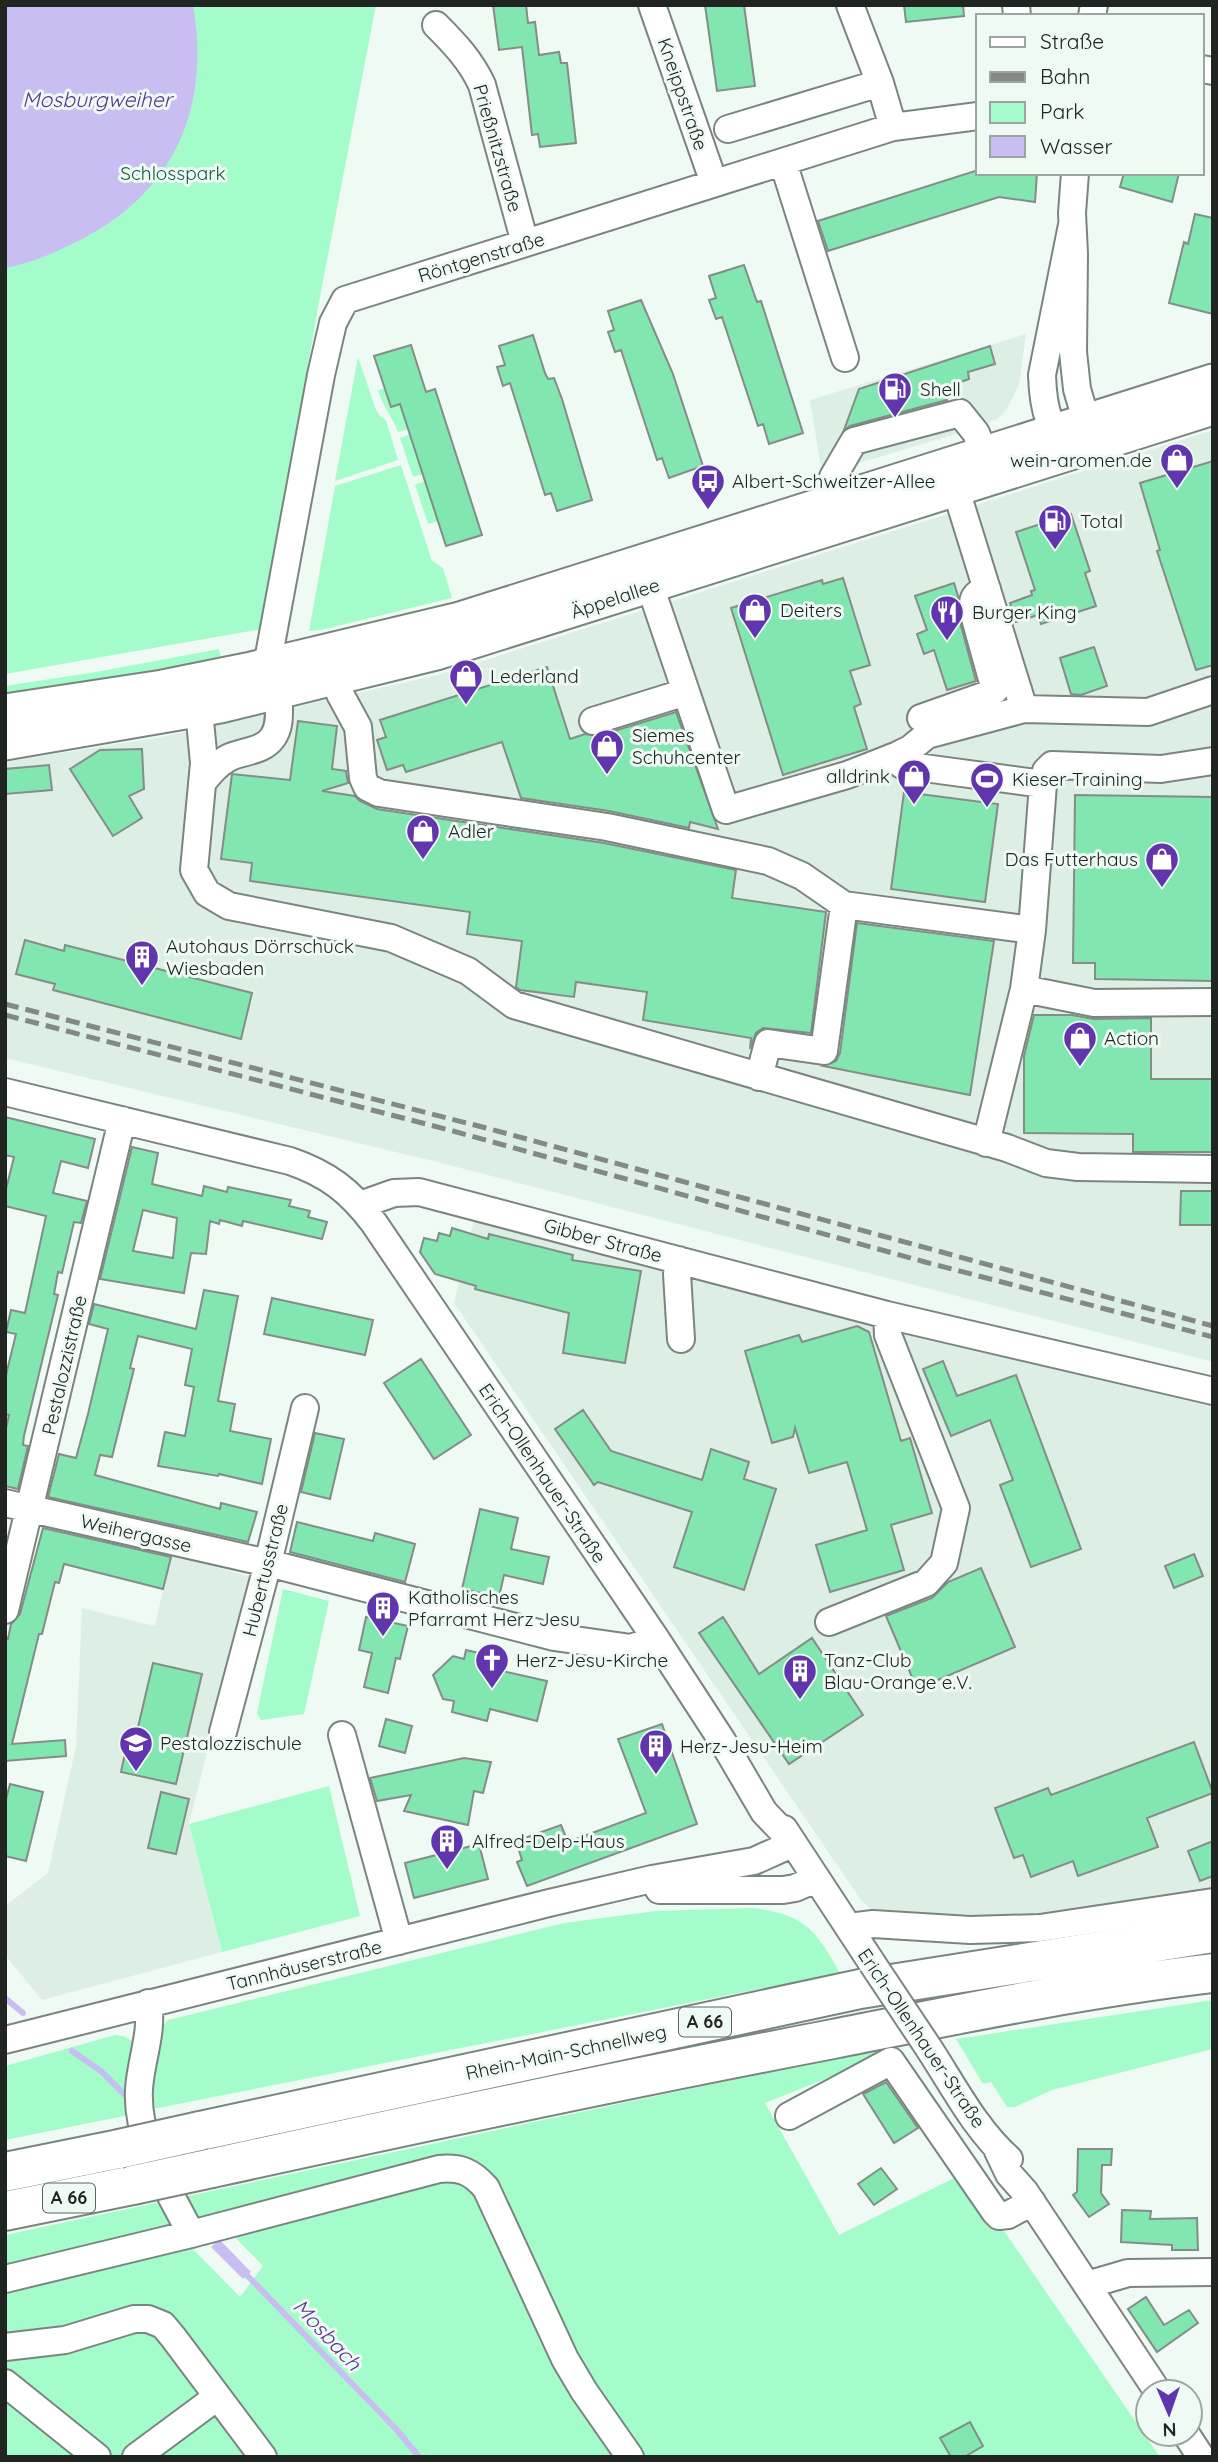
<svg xmlns="http://www.w3.org/2000/svg" width="1218" height="2462" viewBox="0 0 1218 2462" font-family="Quicksand,sans-serif">
<style>
.built{fill:#ddefe4}
.green{fill:#a4fccb}
.water{fill:#c9bef2}
.lines{fill:none;stroke-linecap:round;stroke-linejoin:round}
.stream{stroke:#c9bef2;stroke-width:6}
.building{fill:#82e6b0;stroke:#848d87;stroke-width:2;fill-rule:evenodd}
.minor-casing{stroke:#7b857f;stroke-width:30}
.major-casing{stroke:#7b857f;stroke-width:37}
.highway-casing{stroke:#7b857f;stroke-width:42}
.minor{stroke:#fff;stroke-width:26}
.major{stroke:#fff;stroke-width:33}
.highway{stroke:#fff;stroke-width:38}
.rail{stroke:#838a85;stroke-width:5;stroke-dasharray:14 7;stroke-linecap:butt}
.minor-bridge-casing{stroke:#7b857f;stroke-width:30;stroke-linecap:butt}
.highway-bridge-casing{stroke:#7b857f;stroke-width:42;stroke-linecap:butt}
.minor-bridge{stroke:#fff;stroke-width:26}
.highway-bridge{stroke:#fff;stroke-width:38}
.labels{text-anchor:middle;stroke-width:6;stroke-linejoin:round;paint-order:stroke}
.shield{fill:#f0faf4;stroke:#5f6561;stroke-width:2}
.shield-label{font-size:18px;font-weight:bold;fill:#212522}
.street-label{font-size:19px;fill:#212522;stroke:#f0faf4}
.park-label{font-size:19px;fill:#0e5d3b;stroke:#f0faf4}
.poi-label{font-size:19px;fill:#212522;stroke:#f0faf4;text-anchor:start}
.water-label{font-size:21px;font-style:italic;fill:#553496;stroke:#f0faf4}
</style>
<rect width="100%" height="100%" fill="#f0faf4"/>
<!-- built -->
<path class="built" d="M1026 334 1019 385 1006 411 996 420 953 435 822 474 810 400Z
M1213 430V1362L433 1161 5 1058V762L162 737 438 675Z
M474 1220 904 1333 1213 1402V1894L1030 1919 925 1918 883 1913 870 1908 861 1900 454 1303Z
M171 1554 251 1577 189 1824 222 1952 42 2000 5 1955V1906L48 1873 76 1746 82 1608 155 1626Z"/>
<!-- green -->
<path class="green" d="M5 5H376L319 302 262 629 5 674Z
M358 357 376 410 380 416 386 420 398 460 335 481Z
M385 388 391 407 400 404 408 429 398 432C392 416 383 407 378 390Z
M410 434 423 474 413 477 400 438Z
M401 465 432 561 443 568 452 598 321 630 309 631 335 486Z
M425 481 438 521 428 524 415 485Z
M219 649 222 663 5 701V686L96 672Z
M283 1589 329 1601 304 1714 261 1720 257 1713Z
M329 1786 360 1916 222 1952 189 1824Z
M753 1908C804 1914 816 1930 840 1973L143 2111 162 2027 168 2020 564 1923 656 1911Z
M1213 2000V2049L1052 2090 1015 2107H1007L991 2082 983 2084 956 2039Z
M115 2035 123 2036 134 2042 129 2115 5 2140V2066Z
M890 2046 893 2052 765 2103 839 2235 964 2173 1160 2457H641L576 2365 480 2163 457 2157 5 2271V2235Z
M465 2175 622 2457H5V2284L187 2243 240 2297 263 2266 231 2233Z"/>
<!-- water -->
<path class="water" d="M5 5H193C212 113 170 199 70 245 49 255 28 264 5 268Z
M219 2239 251 2272 243 2279 211 2247Z"/>
<g class="lines">
<!-- stream -->
<path class="stream" d="M5 1998 23 2013
M72 2051 101 2071 125 2095
M242 2270 397 2430 419 2457"/>
</g>
<!-- building -->
<path class="building" d="M493 5H526L528 23 535 22 539 55 559 52 561 63H567L576 143 540 147 538 134 532 135 522 47 499 50Z
M705 5H744L755 86 717 91Z
M904 5H963L964 16 906 22Z
M978 170V173H1037L1035 202 999 197 828 251 818 221Z
M1124 173H1179L1172 202 1120 187Z
M1195 214 1213 218V314L1169 303 1184 242 1188 244Z
M744 265 757 302 761 301 803 433 769 444 763 424 758 426 722 317 716 319 709 300 716 298 709 276Z
M641 300 673 374 703 466 669 478 662 458 657 460 621 350 615 352 608 332 614 330 608 311Z
M533 335 545 373 548 379 554 378 562 399 592 500 557 511 551 493 545 495 510 383 503 386 497 367 505 365 499 346Z
M411 345 426 392 435 389 482 535 446 546 400 404 391 407 374 356Z
M990 346 995 364 968 372 969 379 943 388 947 400 850 426 844 430 859 389Z
M1213 461V665L1196 670 1157 551 1160 550 1140 483Z
M1071 514 1090 571 1085 573 1096 606 1041 624 1038 615 1016 622 1010 603 1032 595 1031 591 1035 590 1016 532Z
M843 578 870 665 850 671 861 704 854 707 867 749 783 775 731 608 822 580 823 584Z
M954 583 958 596V615L976 681 947 690 934 650 924 654 917 634 927 630 915 596Z
M1094 647 1107 686 1081 695 1071 694 1060 658Z
M547 667 570 739 585 734 598 736 676 712 718 829 690 822 689 828 609 811 521 798 502 742 406 772 403 765 387 770 377 740 386 737 380 720Z
M298 721 337 726 332 769 346 771 348 783 322 791 355 796 360 801 377 809 604 843 736 870 732 898 826 912 811 1033 763 1028 756 1033 750 1049 751 1038 643 1020 647 992 576 982 574 997 520 990 516 987 522 941 467 934 470 912 250 881 252 863 221 859 232 774 290 780Z
M142 749 144 789 129 796 142 818 113 836 70 769 100 750Z
M49 765 52 790 5 794V769Z
M904 792 998 804 985 902 891 889Z
M1075 795 1213 797V981L1095 979V963H1073Z
M857 923 994 941 970 1095 823 1066 836 1061 840 1053Z
M25 940 64 951 65 945 252 993 241 1039 53 990 55 984 16 974Z
M1034 1015H1072L1094 1019 1151 1018V1079H1213V1152H1133V1134L1024 1133V1056Z
M5 1117 95 1139 88 1168 61 1161 53 1193 87 1201 81 1223 74 1222 62 1273 58 1272 54 1294 58 1295 24 1436 23 1445 28 1446 18 1489 5 1486V1433L9 1415 5 1414V1379L16 1334 6 1332 11 1310 25 1313 46 1216 5 1206V1193L14 1157 5 1155Z
M132 1147 158 1153 152 1184 202 1196 204 1186 227 1192 228 1187 291 1200 289 1206 310 1211 308 1217 327 1222 322 1239 243 1221 242 1226 220 1220 219 1224 210 1221 206 1254 191 1253 184 1293 100 1279ZM143 1210 177 1218 173 1258 133 1251Z
M1181 1191H1213V1225H1180Z
M452 1228 488 1239 489 1234 573 1255 572 1260 641 1271 625 1363 563 1353 569 1313 475 1289 476 1286 435 1274 420 1252 424 1238 437 1241 439 1233 450 1236Z
M204 1290 238 1296 218 1401 235 1404 230 1431 271 1439 262 1484 219 1474 218 1476 158 1466 165 1432 185 1436 194 1387 185 1385 192 1349 138 1336 130 1368 134 1369 112 1457 100 1455 95 1475 220 1509 221 1503 257 1512 248 1542 48 1497 59 1454 76 1458 88 1414 108 1329 89 1324 94 1304 196 1329Z
M272 1298 373 1320 365 1355 264 1334Z
M857 1326 869 1332 901 1441 910 1438 932 1513 891 1525 904 1570 830 1592 816 1545 867 1530 847 1462 809 1473 795 1428 793 1437 772 1443 745 1351 799 1335 802 1342Z
M421 1359 471 1435 434 1459 384 1383Z
M943 1361 957 1396 1016 1375 1081 1549 1031 1567 1000 1485 1013 1480 990 1420 951 1436 923 1369Z
M583 1410 611 1451 702 1480 711 1449 749 1462 744 1479 776 1489 744 1590 674 1567 692 1512 598 1482 594 1485 555 1429Z
M315 1433 344 1439 330 1499 301 1492Z
M480 1509 518 1518 511 1549 549 1557 543 1584 504 1575 499 1597 462 1589Z
M297 1522 373 1541 375 1533 415 1544 405 1582 290 1552Z
M43 1528 171 1557 163 1589 64 1564 59 1583 55 1582 42 1634H39L12 1744 65 1740 66 1756 5 1761V1638L8 1639 11 1624 20 1614Z
M1194 1554 1203 1576 1174 1588 1165 1566Z
M981 1568 1015 1647 917 1689 886 1616 932 1598 948 1582Z
M366 1617 408 1626 400 1659 396 1658 388 1693 364 1687 372 1653 359 1650Z
M723 1617 759 1674 812 1638 863 1715 789 1764 699 1633Z
M466 1650 501 1658 498 1670 547 1681 537 1721 490 1709 487 1721 452 1712 454 1701 443 1699 433 1675 453 1656 464 1659Z
M153 1663 202 1674 176 1784 121 1772 129 1734 136 1736Z
M386 1719 412 1726 405 1753 379 1746Z
M662 1724 697 1824 527 1886 517 1862 522 1860 516 1841 561 1825 568 1842 646 1813 618 1739Z
M1194 1742 1213 1793 1147 1818 1158 1847 1078 1876 1073 1861 1031 1877 1023 1855 1014 1858 995 1808 1048 1788 1051 1795Z
M464 1758 491 1762 483 1793 474 1791 468 1825 404 1811 411 1795 377 1801 370 1778Z
M10 1784 43 1792 26 1861 5 1856V1803Z
M161 1792 189 1799 176 1854 148 1848Z
M1213 1841V1876L1200 1881 1188 1851Z
M479 1844 488 1879 414 1898 405 1863Z
M886 2082 918 2128 894 2143 863 2094Z
M1078 2149H1112L1111 2165H1102L1101 2193 1109 2204 1089 2217 1073 2195 1077 2192Z
M881 2168 897 2189 874 2205 858 2184Z
M1122 2210 1151 2211 1150 2219 1197 2218 1198 2250H1172V2245L1121 2242Z
M1146 2297 1164 2325 1189 2310 1198 2323 1157 2352 1128 2309Z
M970 2422 983 2446 964 2457H951L940 2438Z"/>
<g class="lines">
<!-- minor casing -->
<g class="minor-casing">
<path id="minor" d="M652 5 714 183
M850 5 880 83 893 127
M1016 5 1017 16
M1092 16 1094 5
M436 25C455 44 471 61 482 85L525 243
M1202 69 1213 71
M728 129 880 83
M783 162 845 358
M1072 225 1042 375C1043 406 1048 437 1077 452L1087 435 1088 427 1077 389 1073 352 1074 254 1072 213 1075 173
M956 490 1024 709
M840 500 833 477 854 441 960 413 976 433 984 454
M644 568 726 810 847 775 898 755 902 765 1043 784
M267 666 321 375 333 323 345 300 893 127 978 116
M336 679 340 694 358 727 363 778 367 787 379 793 607 827 768 861 802 876 844 905
M199 710 204 763 194 870 207 893 229 906 391 938 468 971 514 1005 1007 1148 1046 1163 1078 1167 1213 1169
M921 718 989 694 995 690 973 611C972 598 974 594 987 589
M593 721 686 692
M898 755 910 749 927 735 1024 709 1148 712 1213 690
M1213 761 1161 769 1052 765 1046 771 1043 784 1032 930 1024 989 1094 1003 1213 1002
M202 783C210 773 218 763 230 757 244 751 264 751 273 737 286 718 271 694 288 676
M759 1077 768 1043 824 1051 844 905 1032 930
M5 1092 290 1161C328 1174 350 1191 374 1223L656 1639 723 1742 764 1812 786 1835
M986 1143 1024 989
M360 1205 394 1193 419 1192 887 1315 1213 1391
M679 1260 677 1274 681 1339
M5 1503 268 1563 554 1637 631 1648 656 1639
M5 1610 122 1120
M829 1622 926 1583 944 1563 956 1508 888 1335 887 1315
M223 1732 268 1563 305 1408
M342 1735 399 1941
M784 1829 872 1963
M659 1890H783L795 1888 816 1879
M849 1927 873 1924 970 1930 1040 1928 1213 1902
M148 2003C153 2033 141 2059 139 2089 136 2142 168 2188 191 2234
M5 2040 549 1903 652 1879 754 1861 792 1844
M928 2047C953 2085 975 2129 1009 2159
M789 2116 891 2061 995 2212 999 2216 1008 2215 1032 2202
M997 2149 1009 2174 1025 2192 1158 2392
M5 2279 191 2234 439 2169C461 2167 472 2172 486 2188L565 2359 584 2391 630 2457
M1087 2285 1128 2273 1213 2272
M5 2347 65 2340 134 2319H148L163 2325 173 2337 263 2457
M5 2383 97 2457
M1186 2434 1201 2457
M136 2457 217 2397"/>
</g>
<!-- major casing -->
<g class="major-casing">
<path id="major" d="M5 711 163 687 247 670 460 619 1213 381
M5 743 220 706 436 653 1213 408"/>
</g>
<!-- highway casing -->
<g class="highway-casing">
<path id="highway" d="M200 2131 860 1989 1213 1933
M212 2168C418 2123 625 2079 833 2039 959 2014 1085 1988 1213 1973
M5 2172 119 2149
M5 2211 133 2185"/>
</g>
<!-- minor -->
<use href="#minor" class="minor"/>
<!-- major -->
<use href="#major" class="major"/>
<!-- highway -->
<use href="#highway" class="highway"/>
<!-- rail -->
<path class="rail" d="M5 1004 490 1129 1213 1326
M5 1015 453 1131 925 1262 1213 1337"/>
<!-- minor-bridge casing -->
<g class="minor-bridge-casing">
<path id="minor-bridge" d="M872 1963 928 2047"/>
</g>
<!-- highway-bridge casing -->
<g class="highway-bridge-casing">
<path id="highway-bridge" d="M119 2149 200 2131
M133 2185 212 2168"/>
</g>
<!-- minor-bridge -->
<use href="#minor-bridge" class="minor-bridge"/>
<!-- highway-bridge -->
<use href="#highway-bridge" class="highway-bridge"/>
</g>
<!-- icons -->
<defs>
<g id="fuel-pin" transform="scale(1.75)"><path d="M0 17L-7.5 6A9.5 9.5 0 1 1 7.5 6Z" fill="#6035ad" stroke="#f0faf4"/><path d="M-5.5-6h7V0h2V4h1.3V-2.5L3-4.5l.8-.8L6-3V5H2.5V1h-1V6h-7ZM-4.2-4.7v3.2H.2V-4.7Z" fill="#fff"/></g>
<g id="shop-pin" transform="scale(1.75)"><path d="M0 17L-7.5 6A9.5 9.5 0 1 1 7.5 6Z" fill="#6035ad" stroke="#f0faf4"/><path d="M-5-2.5h2.3a2.7 3.5 0 0 1 5.4 0H5L5.5 6h-11ZM-1.5-2.5h3a1.5 2.3 0 0 0-3 0Z" fill="#fff"/></g>
<g id="bus-pin" transform="scale(1.75)"><path d="M0 17L-7.5 6A9.5 9.5 0 1 1 7.5 6Z" fill="#6035ad" stroke="#f0faf4"/><path d="M-5-6H5V4H4V6H2V4H-2V6H-4V4H-5ZM-3.5-4V0h7V-4ZM-3.5 1.2v1.5H-2V1.2ZM2 1.2v1.5H3.5V1.2Z" fill="#fff"/></g>
<g id="restaurant-pin" transform="scale(1.75)"><path d="M0 17L-7.5 6A9.5 9.5 0 1 1 7.5 6Z" fill="#6035ad" stroke="#f0faf4"/><path d="M-5-6h1v4h1v-4h1v4h1v-4h1v5L-1.5 .5V6h-2V.5L-5-1ZM5-6V6H3V1.5H1.5Q1.5-4 5-6Z" fill="#fff"/></g>
<g id="stadium-pin" transform="scale(1.75)"><path d="M0 17L-7.5 6A9.5 9.5 0 1 1 7.5 6Z" fill="#6035ad" stroke="#f0faf4"/><path d="M0-5a6.5 5 0 1 0 0 10a6.5 5 0 1 0 0-10ZM-3.5-1.8h7v3.6h-7Z" fill="#fff"/></g>
<g id="building-pin" transform="scale(1.75)"><path d="M0 17L-7.5 6A9.5 9.5 0 1 1 7.5 6Z" fill="#6035ad" stroke="#f0faf4"/><path d="M-4-6H4V6H1V3H-1V6H-4ZM-2.5-4.3h1.7v1.8h-1.7ZM.8-4.3h1.7v1.8H.8ZM-2.5-1h1.7V.8h-1.7ZM.8-1h1.7V.8H.8Z" fill="#fff"/></g>
<g id="church-pin" transform="scale(1.75)"><path d="M0 17L-7.5 6A9.5 9.5 0 1 1 7.5 6Z" fill="#6035ad" stroke="#f0faf4"/><path d="M-1.2-6h2.4v3.5h3.3v2.4h-3.3V6h-2.4V-.1h-3.3v-2.4h3.3Z" fill="#fff"/></g>
<g id="school-pin" transform="scale(1.75)"><path d="M0 17L-7.5 6A9.5 9.5 0 1 1 7.5 6Z" fill="#6035ad" stroke="#f0faf4"/><path d="M0-5L7-2L0 1L-7-2ZM-4 1L0 2.5L4 1V4Q0 6-4 4Z" fill="#fff"/></g>
</defs>
<g fill-rule="evenodd">
<use href="#fuel-pin" x="895" y="389"/>
<use href="#shop-pin" x="1177" y="460"/>
<use href="#bus-pin" x="708" y="481"/>
<use href="#fuel-pin" x="1055" y="521"/>
<use href="#shop-pin" x="755" y="610"/>
<use href="#restaurant-pin" x="947" y="612"/>
<use href="#shop-pin" x="466" y="676"/>
<use href="#shop-pin" x="607" y="746"/>
<use href="#shop-pin" x="914" y="776"/>
<use href="#stadium-pin" x="987" y="779"/>
<use href="#shop-pin" x="423" y="831"/>
<use href="#shop-pin" x="1162" y="859"/>
<use href="#building-pin" x="142" y="957"/>
<use href="#shop-pin" x="1080" y="1038"/>
<use href="#building-pin" x="383" y="1608"/>
<use href="#church-pin" x="492" y="1660"/>
<use href="#building-pin" x="800" y="1671"/>
<use href="#school-pin" x="136" y="1743"/>
<use href="#building-pin" x="656" y="1746"/>
<use href="#building-pin" x="447" y="1841"/>
</g>
<g class="labels">
<!-- shield labels -->
<g class="shield">
<rect x="679" y="2007.5" width="52" height="29" rx="5"/>
<rect x="43" y="2183.5" width="52" height="29" rx="5"/>
</g>
<g class="shield-label">
<text x="705" y="2028">A 66</text>
<text x="69" y="2204">A 66</text>
</g>
<!-- street labels -->
<g class="street-label">
<text transform="translate(683 94) rotate(71)" y="7">Kneippstraße</text>
<text transform="translate(498 148) rotate(74)" y="7">Prießnitzstraße</text>
<text transform="translate(481 257) rotate(-17)" y="7">Röntgenstraße</text>
<text transform="translate(615 598) rotate(-18)" y="7">Äppelallee</text>
<text transform="translate(603 1240) rotate(15)" y="7">Gibber Straße</text>
<text transform="translate(64 1365) rotate(-77)" y="7">Pestalozzistraße</text>
<text transform="translate(543 1473) rotate(56)" y="7">Erich-Ollenhauer-Straße</text>
<text transform="translate(136 1533) rotate(13)" y="7">Weihergasse</text>
<text transform="translate(265 1570) rotate(-76)" y="7">Hubertusstraße</text>
<text transform="translate(304 1965) rotate(-14)" y="7">Tannhäuserstraße</text>
<text transform="translate(922 2038) rotate(56)" y="7">Erich-Ollenhauer-Straße</text>
<text transform="translate(566 2052) rotate(-12)" y="7">Rhein-Main-Schnellweg</text>
</g>
<!-- park labels -->
<g class="park-label">
<text x="173" y="180">Schlosspark</text>
</g>
<!-- poi labels -->
<g class="poi-label">
<text x="920" y="396">Shell</text>
<text x="1152" y="467" text-anchor="end">wein-aromen.de</text>
<text x="732" y="488">Albert-Schweitzer-Allee</text>
<text x="1080" y="528">Total</text>
<text x="780" y="617">Deiters</text>
<text x="972" y="619">Burger King</text>
<text x="490" y="683">Lederland</text>
<text x="632" y="742">Siemes<tspan x="632" dy="22">Schuhcenter</tspan></text>
<text x="890" y="783" text-anchor="end">alldrink</text>
<text x="1012" y="786">Kieser Training</text>
<text x="448" y="838">Adler</text>
<text x="1138" y="866" text-anchor="end">Das Futterhaus</text>
<text x="166" y="953">Autohaus Dörrschuck<tspan x="166" dy="22">Wiesbaden</tspan></text>
<text x="1104" y="1045">Action</text>
<text x="408" y="1604">Katholisches<tspan x="408" dy="22">Pfarramt Herz Jesu</tspan></text>
<text x="516" y="1667">Herz-Jesu-Kirche</text>
<text x="824" y="1667">Tanz-Club<tspan x="824" dy="22">Blau-Orange e.V.</tspan></text>
<text x="160" y="1750">Pestalozzischule</text>
<text x="680" y="1753">Herz-Jesu-Heim</text>
<text x="472" y="1848">Alfred-Delp-Haus</text>
</g>
<!-- water labels -->
<g class="water-label">
<text x="97" y="107">Mosburgweiher</text>
<text transform="translate(327 2335) rotate(47)" y="7">Mosbach</text>
</g>
</g>
<!-- border -->
<rect width="1218" height="2462" fill="none" stroke="#212522" stroke-width="14"/>
<!-- legend -->
<rect x="976" y="14" width="228" height="161" fill="#f0faf4" stroke="#9da5a0" stroke-width="2"/>
<rect x="990" y="37" width="35" height="10" fill="#ffffff" stroke="#9da5a0" stroke-width="2"/>
<text x="1040" y="49" font-size="21" fill="#212522">Straße</text>
<rect x="990" y="72" width="35" height="10" fill="#838a85" stroke="#9da5a0" stroke-width="2"/>
<text x="1040" y="84" font-size="21" fill="#212522">Bahn</text>
<rect x="990" y="102" width="35" height="21" fill="#a4fccb" stroke="#9da5a0" stroke-width="2"/>
<text x="1040" y="119" font-size="21" fill="#212522">Park</text>
<rect x="990" y="136" width="35" height="21" fill="#c9bef2" stroke="#9da5a0" stroke-width="2"/>
<text x="1040" y="154" font-size="21" fill="#212522">Wasser</text>
<!-- north arrow -->
<g transform="translate(1169 2413) rotate(178)"><circle r="33" fill="#f0faf4" stroke="#9da5a0" stroke-width="2"/>
<path d="M0-5L12 26L0 18L-12 26Z" fill="#6035ad"/>
<text y="-10" font-size="19" font-weight="bold" text-anchor="middle" fill="#212522">N</text>
</g>
</svg>
